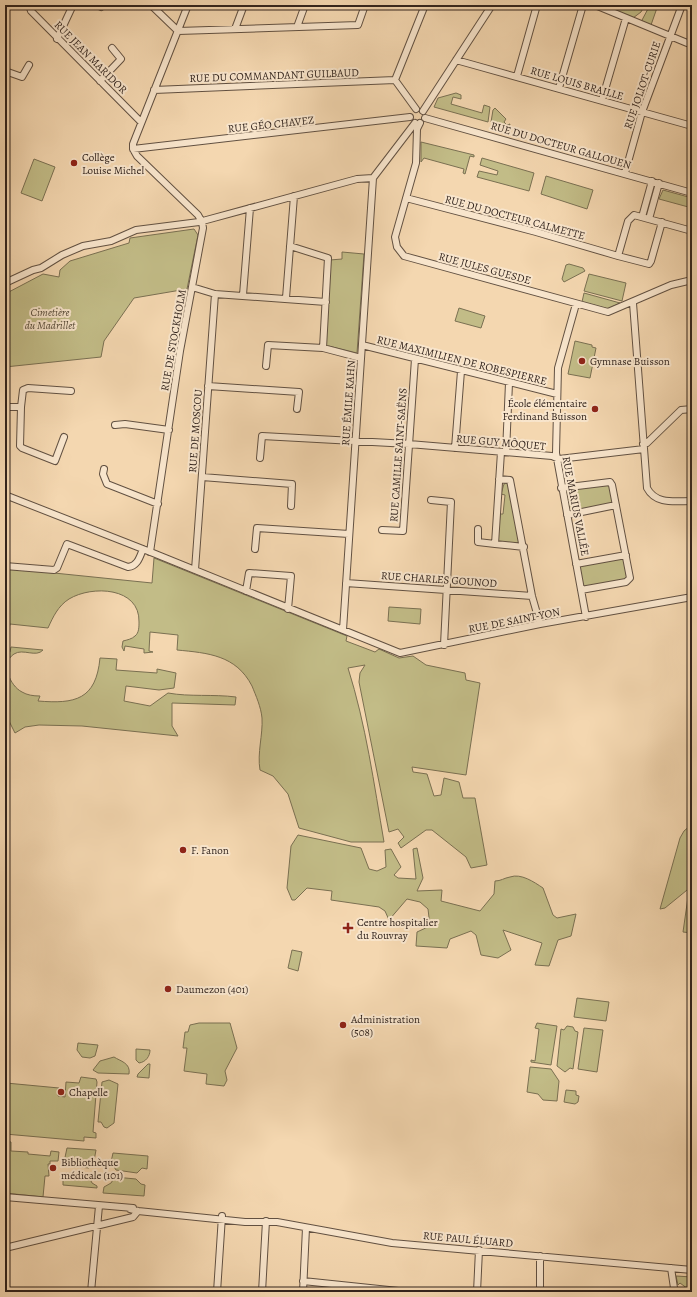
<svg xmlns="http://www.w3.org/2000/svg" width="697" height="1297" viewBox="0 0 697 1297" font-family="Alegreya,serif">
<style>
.green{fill:#c2bc87;stroke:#7a7052}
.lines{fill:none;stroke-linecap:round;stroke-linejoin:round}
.minor-casing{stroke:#625142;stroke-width:8}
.minor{stroke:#f8e5cc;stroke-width:6}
.poi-dot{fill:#8f2418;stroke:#f8e5cc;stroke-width:1.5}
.labels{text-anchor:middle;stroke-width:4;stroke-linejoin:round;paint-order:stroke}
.street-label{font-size:11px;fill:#32241d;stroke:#f8e5cc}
.poi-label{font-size:11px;fill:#32241d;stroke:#f8e5cc;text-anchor:start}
.park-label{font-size:11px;font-style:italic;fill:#564a38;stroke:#f8e5cc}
</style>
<rect width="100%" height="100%" fill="#f4d7b0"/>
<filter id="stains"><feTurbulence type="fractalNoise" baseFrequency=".005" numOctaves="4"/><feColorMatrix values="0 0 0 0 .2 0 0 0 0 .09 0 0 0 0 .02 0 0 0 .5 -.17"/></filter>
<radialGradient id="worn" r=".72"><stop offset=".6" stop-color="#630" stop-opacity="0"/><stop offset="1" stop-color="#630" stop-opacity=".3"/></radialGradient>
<!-- green -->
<path class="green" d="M601 5H628L635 10 640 5H645L641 12 633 18Z
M650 5H658L651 25 641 22Z
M456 93 461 95V99L453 97 451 104 482 113 484 105 490 107 488 122 434 107 438 98Z
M495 108 506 119 504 122 507 125 510 124 509 127 491 122 493 110Z
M421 142 474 155V157L470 156 465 174 463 173 464 169 424 158 421 162Z
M482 158 534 173 529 191 477 177 479 171 497 175 498 171 480 165Z
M34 159 55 167 42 201 21 193Z
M546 176 593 190 587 209 541 194Z
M663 190 692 198V208L659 199Z
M194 229 198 235 187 289 134 298 104 341 101 357 5 367V294L43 274 59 277 60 270 70 261 129 243 130 238Z
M342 252 364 254 357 353 325 345 330 260 342 259Z
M569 264 583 268 585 271 564 282 562 279 566 265Z
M589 274 626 283 622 301 584 291Z
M584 293 620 303 608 309 582 302Z
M459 308 485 316 481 328 455 321Z
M575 341 592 345V347L596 348 590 378 568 374Z
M506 483 509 485 519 543 500 542 498 540 500 514H503L505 495 501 494 504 484Z
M609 484 614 504 569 512 565 490Z
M624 557 627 580 583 587 579 565Z
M154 558 347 636 346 641 375 652 379 649 399 658 413 656 426 665 465 673 466 680 480 683 466 775 412 767 413 772 427 774 434 796 441 795 444 778 459 782 463 798H475L487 865 471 868 466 857 432 830H426L401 848 398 843 404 837 398 829 389 832 359 682 360 673 365 665 348 668C366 725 374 784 384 842H351L299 828 288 794 273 776 260 770C257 753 263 735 262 718 261 707 256 696 252 686 236 655 208 653 177 650L178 635 150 632 149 651 153 652 144 653V649L125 646 124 651 122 647 123 641C127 640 132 639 135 636 139 633 139 627 139 622 140 587 92 585 69 599 58 606 53 617 48 628L10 624 9 629 5 628V568L152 583Z
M389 607 421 609 420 624 388 621Z
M11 647 43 650C36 658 23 648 14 654 0 663 10 686 22 692 27 695 33 696 40 696L38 701C75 704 96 700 100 658L117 659 116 670 157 673V669L176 673 174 688 159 690 126 686 124 701 150 706 168 693C190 697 213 694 236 697L235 705 172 703V726L178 736 82 726 39 725 25 727 15 733 5 713V654L10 652Z
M692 824V886L665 908 660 909 680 838 684 831Z
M298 835 361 848 369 869 377 871 386 867 385 850 391 849 401 867 394 875 398 878 416 879 413 849 417 848 423 878 417 891 442 890 441 901 480 911 494 894 495 881C501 881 504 878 510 877 521 873 534 882 543 888L553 915 557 918 576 914 571 936 558 940 549 966 535 965 542 943 503 930 511 950 498 958 481 955 476 935 471 931 450 939 447 948 416 946 417 932 430 926 428 909 420 902 407 899 389 920 385 911 379 907 331 900 332 891 307 888 295 900H292L287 888 291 846Z
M692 892V933L683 932 688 897Z
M292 950 302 952 298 971 288 968Z
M577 998 609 1002 606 1021 574 1017Z
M199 1023H230L237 1048 225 1071 227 1080 224 1086 206 1084 207 1074 184 1071 187 1048H183L185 1032H188L190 1025Z
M537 1023 557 1026 551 1065 531 1062V1060L535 1061 539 1029 535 1028Z
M567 1026 573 1027 575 1031 578 1032 573 1069 570 1068 565 1072 557 1066 561 1029 564 1030Z
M584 1028 603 1030 597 1072 578 1069Z
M78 1043 98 1045 95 1056 90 1058 82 1057 77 1050Z
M136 1049 150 1050C150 1056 146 1062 139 1063L136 1060Z
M114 1057C120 1061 131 1063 129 1074L98 1073 93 1070 100 1061Z
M148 1064H150L149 1078 137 1077 138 1074Z
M530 1067 551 1069 559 1081 557 1101 543 1100 538 1094 527 1092Z
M81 1077 96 1079 97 1082 93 1132 96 1133V1138L84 1137V1141L5 1134V1109L7 1107H5L6 1083 59 1088 58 1096 65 1097 66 1082 79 1083Z
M109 1080 118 1084 114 1123 107 1128 104 1127 101 1122H98L102 1082Z
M566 1090 576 1091V1095L579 1096 578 1102 575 1104 564 1102Z
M5 1141 11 1142V1151L28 1152V1154L50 1156 51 1151 59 1152 58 1161H50V1164H48L49 1176H45L43 1197 5 1193 8 1144H5Z
M67 1148 96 1150 94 1161 89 1168 67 1166 64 1162Z
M113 1153 148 1156 147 1169 142 1168 137 1173 116 1170 111 1162Z
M66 1173 88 1175 92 1183 97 1186V1188L63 1185V1176Z
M115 1177 136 1179 141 1184 145 1185 144 1196 103 1193 104 1187 111 1183Z
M676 1276 692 1277V1292L680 1283 678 1285Z"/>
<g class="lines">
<!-- minor casing -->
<g class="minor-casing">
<path id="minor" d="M29 5 31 11 141 122
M97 5 101 7
M151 5 178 31
M595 5 692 45
M297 27 305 5
M235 29 244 5
M178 31 358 25 365 5
M57 39 73 5
M456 60 692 126
M5 71 22 77 29 65
M517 76 537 5
M100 81 121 59 112 48
M559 88 583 5
M154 90 395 80
M602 100 626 18
M416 109 395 80 425 5
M423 111 492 5
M425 118 692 193
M420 123 417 129 416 163 395 237 397 247 404 256 608 312 671 285 692 280
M133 149 410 117
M625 173 642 112 682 5
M406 198 536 232 618 256
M642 217 652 181
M649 219 659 183
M662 222 651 261 649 264 618 256 628 221 634 215 692 231
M290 246 328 258 323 348
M5 283 33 270 41 268 62 255 83 246 111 241 136 230 199 222 357 179 373 178 415 123
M192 287 215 294 326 302
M243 295 250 208
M286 298 294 196
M633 303 647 488C656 505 675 501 692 501
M576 304 558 368 556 453 586 617
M362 345 557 394
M266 366 268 345 323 348 361 358
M208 386 299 392 297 409
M5 407H21L20 446 22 448 55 461 64 437
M21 407 23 390 28 388 71 391
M115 425 125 424 169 430
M643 444 647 443 681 410 692 409
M455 448 461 371
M501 452 495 544 524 547
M506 452 509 383
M260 458 262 436 409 444 552 456 559 459 644 449
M104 469 103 474 107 484 158 504
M202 477 292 484 291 506
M499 479 510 480 532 596 540 624
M561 488 610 482 612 485 630 578 626 582 581 590
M5 495 153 553 400 653 540 624 692 597
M431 500 451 502 444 645
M567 515 616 505
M478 529V542L495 544
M382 530 403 531 415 359
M255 549 257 528 349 534
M150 552 180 351 203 228 202 222 198 215 137 156 133 149V144L188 5
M576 564 626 555
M5 566 54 570 57 568 67 544 128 567C138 566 140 556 143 549
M195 570 215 294
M346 583 532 596
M246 591 249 573 291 576 288 609
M343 630 373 178
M5 1197 133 1208
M130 1209 138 1211 245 1222H277L392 1243 692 1270
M5 1248 133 1217 138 1211
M671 1268 674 1288 678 1292
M303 1281 408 1292
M91 1292 99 1206
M217 1292 222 1216
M262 1292 266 1221
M303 1292 306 1228
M477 1292 479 1250
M540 1292V1256"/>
</g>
<!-- minor -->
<use href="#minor" class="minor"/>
</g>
<!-- markers -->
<g class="poi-dot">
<circle cx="74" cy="163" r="4"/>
<circle cx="582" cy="361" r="4"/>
<circle cx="595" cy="409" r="4"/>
<circle cx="183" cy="850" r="4"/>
<path d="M346 922h4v4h4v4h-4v4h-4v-4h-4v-4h4z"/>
<circle cx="168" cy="989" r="4"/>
<circle cx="343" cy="1025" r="4"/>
<circle cx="61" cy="1092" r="4"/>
<circle cx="53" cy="1168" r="4"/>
</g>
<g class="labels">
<!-- street labels -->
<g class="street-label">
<text transform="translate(91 57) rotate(45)" y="4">RUE JEAN MARIDOR</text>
<text transform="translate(274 75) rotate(-2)" y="4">RUE DU COMMANDANT GUILBAUD</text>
<text transform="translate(577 83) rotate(16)" y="4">RUE LOUIS BRAILLE</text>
<text transform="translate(642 85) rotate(-71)" y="4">RUE JOLIOT-CURIE</text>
<text transform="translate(271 124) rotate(-6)" y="4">RUE GÉO CHAVEZ</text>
<text transform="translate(561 145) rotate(16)" y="4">RUE DU DOCTEUR GALLOUEN</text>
<text transform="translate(515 217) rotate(15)" y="4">RUE DU DOCTEUR CALMETTE</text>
<text transform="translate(485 268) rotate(15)" y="4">RUE JULES GUESDE</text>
<text transform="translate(173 340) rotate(-80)" y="4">RUE DE STOCKHOLM</text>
<text transform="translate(462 360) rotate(14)" y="4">RUE MAXIMILIEN DE ROBESPIERRE</text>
<text transform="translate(348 403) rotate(-86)" y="4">RUE ÉMILE KAHN</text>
<text transform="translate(195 431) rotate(-86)" y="4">RUE DE MOSCOU</text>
<text transform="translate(501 442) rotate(5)" y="4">RUE GUY MÔQUET</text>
<text transform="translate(398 455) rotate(-86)" y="4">RUE CAMILLE SAINT-SAËNS</text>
<text transform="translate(576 506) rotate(79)" y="4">RUE MARIUS VALLÉE</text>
<text transform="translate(439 579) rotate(4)" y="4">RUE CHARLES GOUNOD</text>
<text transform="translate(514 620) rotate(-11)" y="4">RUE DE SAINT-YON</text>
<text transform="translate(468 1239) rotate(5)" y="4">RUE PAUL ÉLUARD</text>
</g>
<!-- poi labels -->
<g class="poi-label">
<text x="82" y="161">Collège<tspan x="82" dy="13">Louise Michel</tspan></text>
<text x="590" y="365">Gymnase Buisson</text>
<text x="587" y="407" text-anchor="end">École élémentaire<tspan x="587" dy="13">Ferdinand Buisson</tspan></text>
<text x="191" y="854">F. Fanon</text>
<text x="357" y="926">Centre hospitalier<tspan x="357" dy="13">du Rouvray</tspan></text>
<text x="176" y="993">Daumezon (401)</text>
<text x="351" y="1023">Administration<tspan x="351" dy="13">(508)</tspan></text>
<text x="69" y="1096">Chapelle</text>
<text x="61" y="1166">Bibliothèque<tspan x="61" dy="13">médicale (101)</tspan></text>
</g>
<!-- park labels -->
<g class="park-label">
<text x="50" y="316">Cimetière<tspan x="50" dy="13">du Madrillet</tspan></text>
</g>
</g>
<!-- margin -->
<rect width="697" height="1297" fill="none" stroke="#f4d7b0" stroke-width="20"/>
<rect x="6" y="6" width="685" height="1285" fill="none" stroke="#32241d" stroke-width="2"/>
<rect x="10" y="10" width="677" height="1277" fill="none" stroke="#32241d"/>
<rect width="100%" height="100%" filter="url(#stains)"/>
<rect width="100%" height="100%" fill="url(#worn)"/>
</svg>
